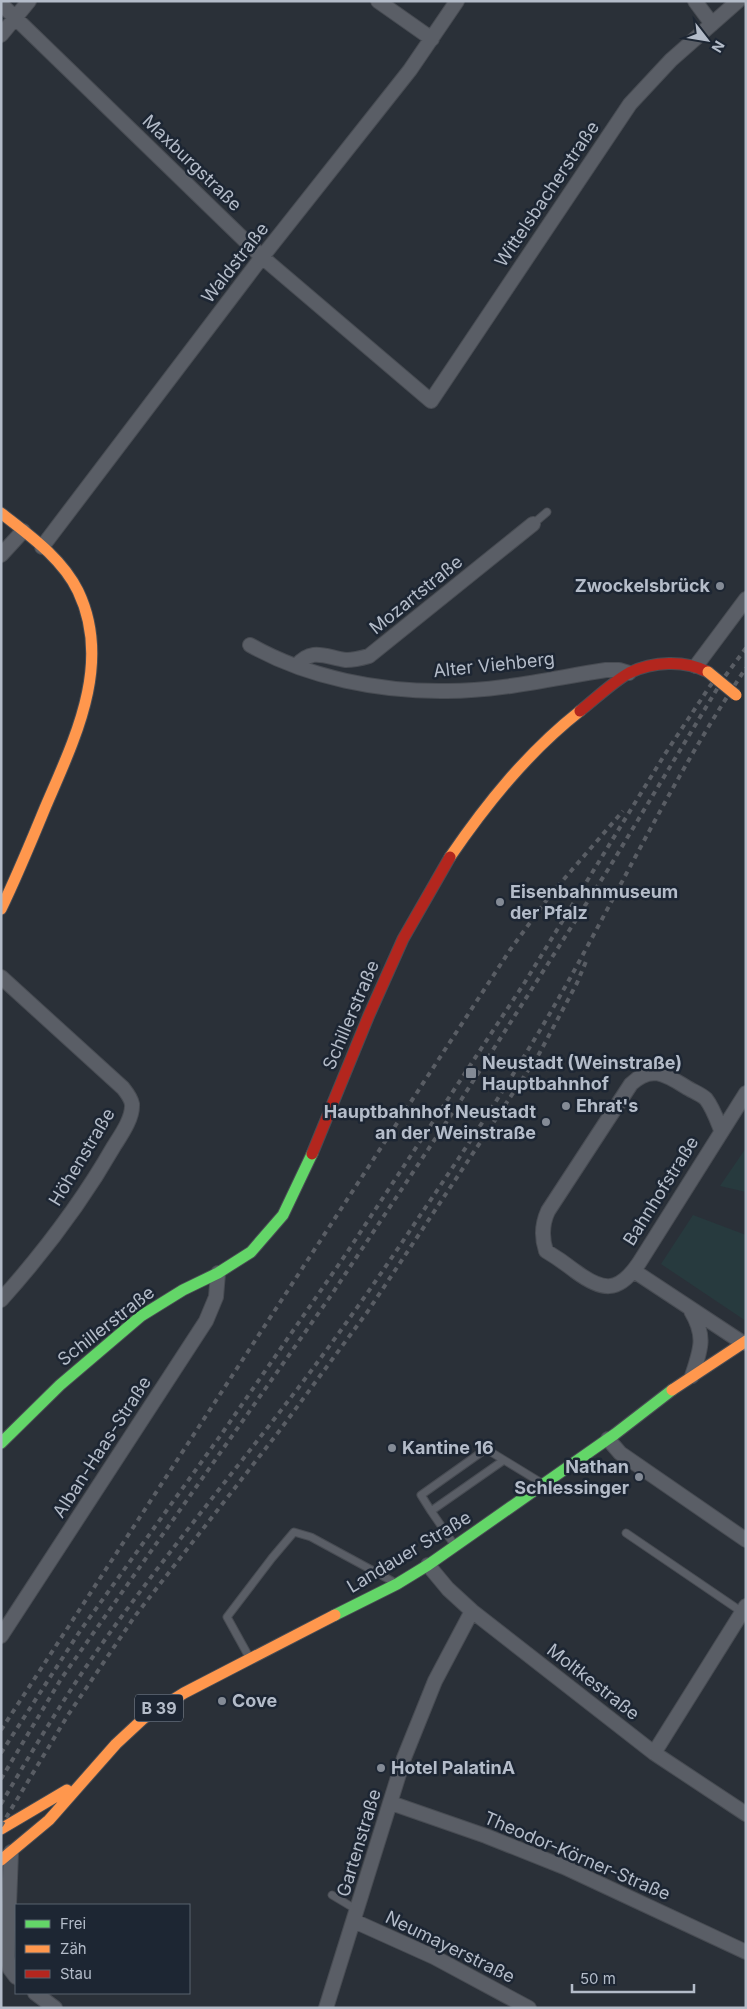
<svg xmlns="http://www.w3.org/2000/svg" width="747" height="2009" viewBox="0 0 747 2009" font-family="Inter,sans-serif">
<style>
.green{fill:#273a3e}
.lines{fill:none;stroke-linecap:round;stroke-linejoin:round}
.lane-casing{stroke:#484c53;stroke-width:9}
.street-casing{stroke:#484c53;stroke-width:16}
.fast-casing{stroke:#484c53;stroke-width:13}
.slow-casing{stroke:#484c53;stroke-width:13}
.jam-casing{stroke:#484c53;stroke-width:13}
.lane{stroke:#5a5e66;stroke-width:7}
.street{stroke:#5a5e66;stroke-width:14}
.fast{stroke:#63d668;stroke-width:11}
.slow{stroke:#ff974d;stroke-width:11}
.jam{stroke:#b3261e;stroke-width:11}
.rail{stroke:#595d64;stroke-width:4;stroke-dasharray:5 5;stroke-linecap:butt}
.slow-bridge-casing{stroke:#484c53;stroke-width:13;stroke-linecap:butt}
.slow-bridge{stroke:#ff974d;stroke-width:11}
.poi-dot{fill:#848b96;stroke:#1d2633;stroke-width:2}
.labels{text-anchor:middle;stroke-width:5;stroke-linejoin:round;paint-order:stroke}
.shield{fill:#1d2633;stroke:#878f9c;stroke-width:1}
.shield-label{font-size:16px;font-weight:bold;fill:#b4bcc9}
.street-label{font-size:18px;fill:#b4bcc9;stroke:#1d2633}
.poi-label{font-size:18px;font-weight:bold;fill:#b4bcc9;stroke:#1d2633;text-anchor:start}
</style>
<rect width="100%" height="100%" fill="#2a3038"/>
<!-- green -->
<path class="green" d="M746 1148V1192L720 1186Z
M693 1215 746 1235V1321L661 1264Z"/>
<g class="lines">
<!-- lane casing -->
<g class="lane-casing">
<path id="lane" d="M533 524 547 512
M431 1511 421 1495 486 1449 504 1460
M626 1533 742 1612
M453 1543 431 1511 504 1460 540 1482
M248 1655 227 1617 272 1558 294 1532 311 1537 392 1581
M332 1895 357 1910"/>
</g>
<!-- street casing -->
<g class="street-casing">
<path id="street" d="M378 1 432 39
M695 1 712 24
M1 4 262 257 431 401 630 104 671 60 738 1
M1 35 29 1
M42 547 262 257 410 70 457 1
M1 555 23 531
M250 645C308 678 381 692 447 691 500 691 554 678 606 670H619L629 673
M296 666C312 647 325 657 346 660 354 660 362 658 369 656L533 524
M696 666 746 599
M1 977 123 1088C127 1093 131 1098 132 1104 133 1118 121 1135 114 1146 82 1202 44 1252 1 1300
M721 1130C717 1120 713 1108 706 1099 701 1094 692 1091 686 1087 665 1074 651 1065 631 1084L548 1211C542 1224 541 1236 546 1251 556 1257 566 1264 575 1271 602 1291 618 1294 639 1263L746 1093
M634 1271 743 1343
M691 1311C706 1336 701 1349 692 1376
M608 1439 620 1453 746 1540
M428 1565 448 1589 472 1611 654 1753 746 1814
M1 1636 206 1321 216 1297 218 1273
M654 1753 746 1606
M391 1803 486 1836 564 1867 746 1952
M11 1852 7 1957 10 1969 16 1977
M354 1921 434 1957 529 2008
M35 1993 55 2008
M326 2008 404 1758 435 1681 472 1611"/>
</g>
<!-- fast casing -->
<g class="fast-casing">
<path id="fast" d="M1 1443 60 1385 141 1316 183 1290 218 1273 251 1252 283 1215 312 1154
M335 1615 397 1584 428 1565 615 1434 672 1390"/>
</g>
<!-- slow casing -->
<g class="slow-casing">
<path id="slow" d="M1 513C29 535 62 558 78 591 113 664 74 740 45 808 31 842 17 876 1 909
M450 857C487 803 528 752 580 711
M672 1390 746 1341
M1 1829 67 1790
M1 1860 49 1820 116 1744 144 1718 184 1693 335 1615"/>
</g>
<!-- jam casing -->
<g class="jam-casing">
<path id="jam" d="M580 711C594 700 614 681 629 673 653 661 685 660 708 672
M312 1154 369 1015 403 939 450 857"/>
</g>
<!-- lane -->
<use href="#lane" class="lane"/>
<!-- street -->
<use href="#street" class="street"/>
<!-- fast -->
<use href="#fast" class="fast"/>
<!-- slow -->
<use href="#slow" class="slow"/>
<!-- jam -->
<use href="#jam" class="jam"/>
<!-- rail -->
<path class="rail" d="M1 1730 510 950 551 894 623 811
M1 1753 80 1631 223 1432 346 1254 525 982 665 754 710 686 721 672
M1 1779 61 1679 332 1294 461 1100 609 868 723 679 746 648
M1 1804C32 1751 64 1698 99 1648 166 1553 241 1464 311 1371 349 1320 386 1267 421 1214 480 1128 538 1039 587 947 638 853 686 757 746 668
M1 1826 68 1715 135 1616 280 1430 368 1311 539 1054 577 983 587 959"/>
<!-- slow-bridge casing -->
<g class="slow-bridge-casing">
<path id="slow-bridge" d="M708 672 736 695"/>
</g>
<!-- slow-bridge -->
<use href="#slow-bridge" class="slow-bridge"/>
</g>
<!-- markers -->
<g class="poi-dot">
<circle cx="720" cy="586" r="5"/>
<circle cx="500" cy="902" r="5"/>
<rect x="465" y="1067" width="12" height="12" rx="2.5"/>
<circle cx="566" cy="1106" r="5"/>
<circle cx="546" cy="1122" r="5"/>
<circle cx="392" cy="1448" r="5"/>
<circle cx="639" cy="1477" r="5"/>
<circle cx="222" cy="1701" r="5"/>
<circle cx="381" cy="1768" r="5"/>
</g>
<g class="labels">
<!-- shield labels -->
<rect class="shield" x="135" y="1694.5" width="48" height="27" rx="4"/>
<g class="shield-label">
<text x="159" y="1714">B 39</text>
</g>
<!-- street labels -->
<g class="street-label">
<text transform="translate(192 163) rotate(44)" y="6">Maxburgstraße</text>
<text transform="translate(547 194) rotate(-56)" y="6">Wittelsbacherstraße</text>
<text transform="translate(235 263) rotate(-52)" y="6">Waldstraße</text>
<text transform="translate(416 595) rotate(-39)" y="6">Mozartstraße</text>
<text transform="translate(494 665) rotate(-6)" y="6">Alter Viehberg</text>
<text transform="translate(351 1015) rotate(-67)" y="6">Schillerstraße</text>
<text transform="translate(82 1157) rotate(-59)" y="6">Höhenstraße</text>
<text transform="translate(661 1191) rotate(-58)" y="6">Bahnhofstraße</text>
<text transform="translate(106 1326) rotate(-38)" y="6">Schillerstraße</text>
<text transform="translate(102 1447) rotate(-57)" y="6">Alban-Haas-Straße</text>
<text transform="translate(409 1552) rotate(-31)" y="6">Landauer Straße</text>
<text transform="translate(593 1682) rotate(38)" y="6">Moltkestraße</text>
<text transform="translate(359 1843) rotate(-73)" y="6">Gartenstraße</text>
<text transform="translate(577 1856) rotate(23)" y="6">Theodor-Körner-Straße</text>
<text transform="translate(450 1947) rotate(26)" y="6">Neumayerstraße</text>
</g>
<!-- poi labels -->
<g class="poi-label">
<text x="710" y="592" text-anchor="end">Zwockelsbrück</text>
<text x="510" y="898">Eisenbahnmuseum<tspan x="510" dy="21">der Pfalz</tspan></text>
<text x="482" y="1069">Neustadt (Weinstraße)<tspan x="482" dy="21">Hauptbahnhof</tspan></text>
<text x="576" y="1112">Ehrat's</text>
<text x="536" y="1118" text-anchor="end">Hauptbahnhof Neustadt<tspan x="536" dy="21">an der Weinstraße</tspan></text>
<text x="402" y="1454">Kantine 16</text>
<text x="629" y="1473" text-anchor="end">Nathan<tspan x="629" dy="21">Schlessinger</tspan></text>
<text x="232" y="1707">Cove</text>
<text x="391" y="1774">Hotel PalatinA</text>
</g>
</g>
<!-- border -->
<rect width="747" height="2009" fill="none" stroke="#b4bcc9" stroke-width="5"/>
<!-- legend -->
<rect x="15" y="1904" width="175" height="90" fill="#1d2633" stroke="#59626f"/>
<rect x="25" y="1920" width="25" height="8" fill="#63d668" stroke="#59626f"/>
<text x="60" y="1929" font-size="15" fill="#b4bcc9">Frei</text>
<rect x="25" y="1945" width="25" height="8" fill="#ff974d" stroke="#59626f"/>
<text x="60" y="1954" font-size="15" fill="#b4bcc9">Zäh</text>
<rect x="25" y="1970" width="25" height="8" fill="#b3261e" stroke="#59626f"/>
<text x="60" y="1979" font-size="15" fill="#b4bcc9">Stau</text>
<!-- north arrow -->
<g transform="translate(707 40) rotate(121)" stroke="#1d2633" stroke-width="4" paint-order="stroke">
<path d="M0-4L9 19L0 12L-9 19Z" fill="#b4bcc9"/>
<text y="-8" font-size="14" font-weight="bold" text-anchor="middle" fill="#b4bcc9">N</text>
</g>
<!-- scale -->
<path d="M572 1984v8h122v-8" fill="none" stroke="#b4bcc9" stroke-width="2.5"/>
<text x="580" y="1984" font-size="15" fill="#b4bcc9" stroke="#1d2633" stroke-width="4" paint-order="stroke">50 m</text>
</svg>
